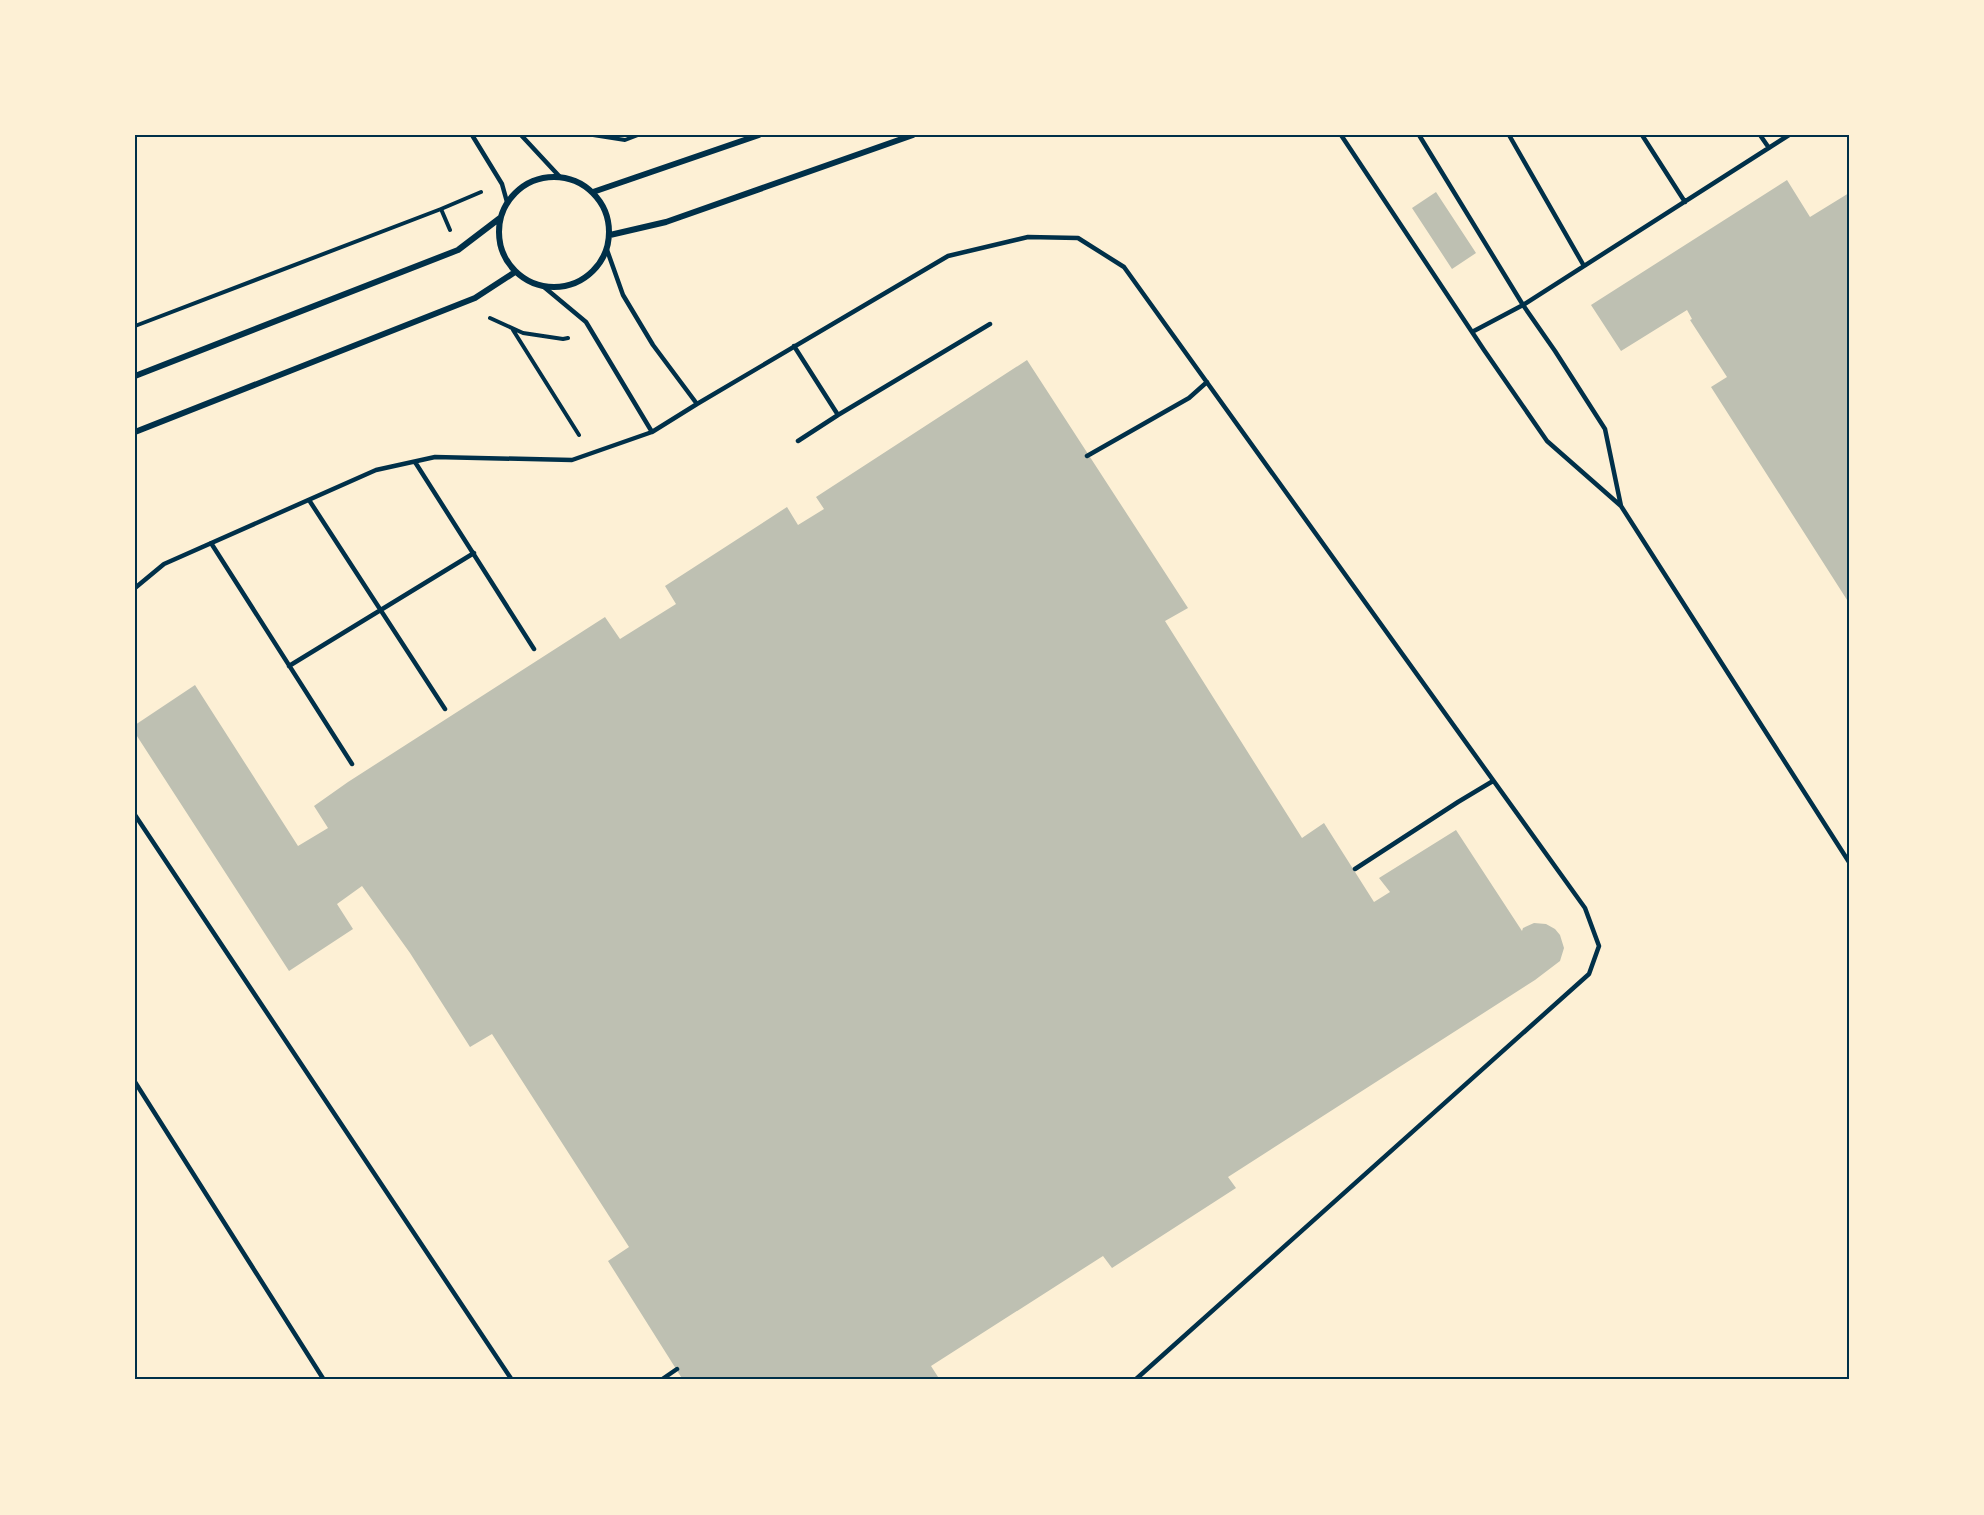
<svg xmlns="http://www.w3.org/2000/svg" width="1984" height="1515" viewBox="0 0 1984 1515" font-family="'Public Sans',sans-serif">
<style>
.building{fill:#bec0b2}
.lines{fill:none;stroke-linecap:round;stroke-linejoin:round}
.path{stroke:#003049;stroke-width:4}
.service{stroke:#003049;stroke-width:4.5}
.minor{stroke:#003049;stroke-width:6}
.neatline{fill:none;stroke:#003049;stroke-width:2}
</style>
<rect width="100%" height="100%" fill="#fdf0d5"/>
<!-- building -->
<path class="building" d="M1787 180 1810 217 1849 193V603L1711 387 1727 377 1690 320 1692 319 1687 310 1621 351 1591 305Z
M1436 192 1476 253 1452 269 1412 208Z
M1027 360 1188 608 1165 621 1302 838 1324 823 1374 902 1390 892 1379 878 1456 830 1522 931 1523 928 1534 923 1546 924 1555 929 1560 935 1564 948 1560 961 1535 980 1228 1177 1236 1188 1112 1268 1103 1256 931 1366 940 1380H683L608 1261 629 1247 492 1034 470 1047 410 953 362 886 337 904 353 929 289 971 135 733V725L195 685 298 846 328 828 314 806 348 782 605 617 620 639 676 604 665 586 787 507 798 525 824 509 816 497Z"/>
<g class="lines">
<!-- path -->
<path class="path" d="M593 135 625 140 638 135
M441 209 481 192
M490 318 523 333 563 339 568 338
M135 326 441 209 450 230
M513 330 579 435"/>
<!-- service -->
<path class="service" d="M472 135 502 184 507 202
M521 135 560 177
M1341 135 1484 350 1547 441 1621 506 1849 862
M1419 135 1523 305 1555 351 1605 429 1621 506
M1509 135 1584 266
M1642 135 1685 202
M1760 135 1769 148
M607 250 623 295 653 345 697 404 948 256 1028 237 1078 238 1124 267 1585 908 1599 946 1589 974 1135 1380
M1472 332 1523 305 1789 135
M794 346 838 415
M652 432 697 404
M798 441 838 415 990 324
M1087 456 1189 398 1207 382
M415 462 534 649
M309 500 445 709
M211 543 352 764
M135 588 164 564 376 470 435 457 572 460 652 432 586 322 544 287
M289 666 474 553
M135 815 512 1380
M1355 869 1458 802 1493 781
M135 1082 324 1380
M661 1380 677 1369"/>
<!-- minor -->
<path class="minor" d="M499 232a55 55 0 1 1 110 0a55 55 0 1 1-110 0Z
M593 192 759 135
M610 235 666 222 913 135
M135 376 458 250 500 218
M135 432 475 298 515 272"/>
</g>
<!-- border -->
<rect width="1984" height="1515" fill="none" stroke="#fdf0d5" stroke-width="273"/>
<rect x="136" y="136" width="1712" height="1242" class="neatline"/>
</svg>
